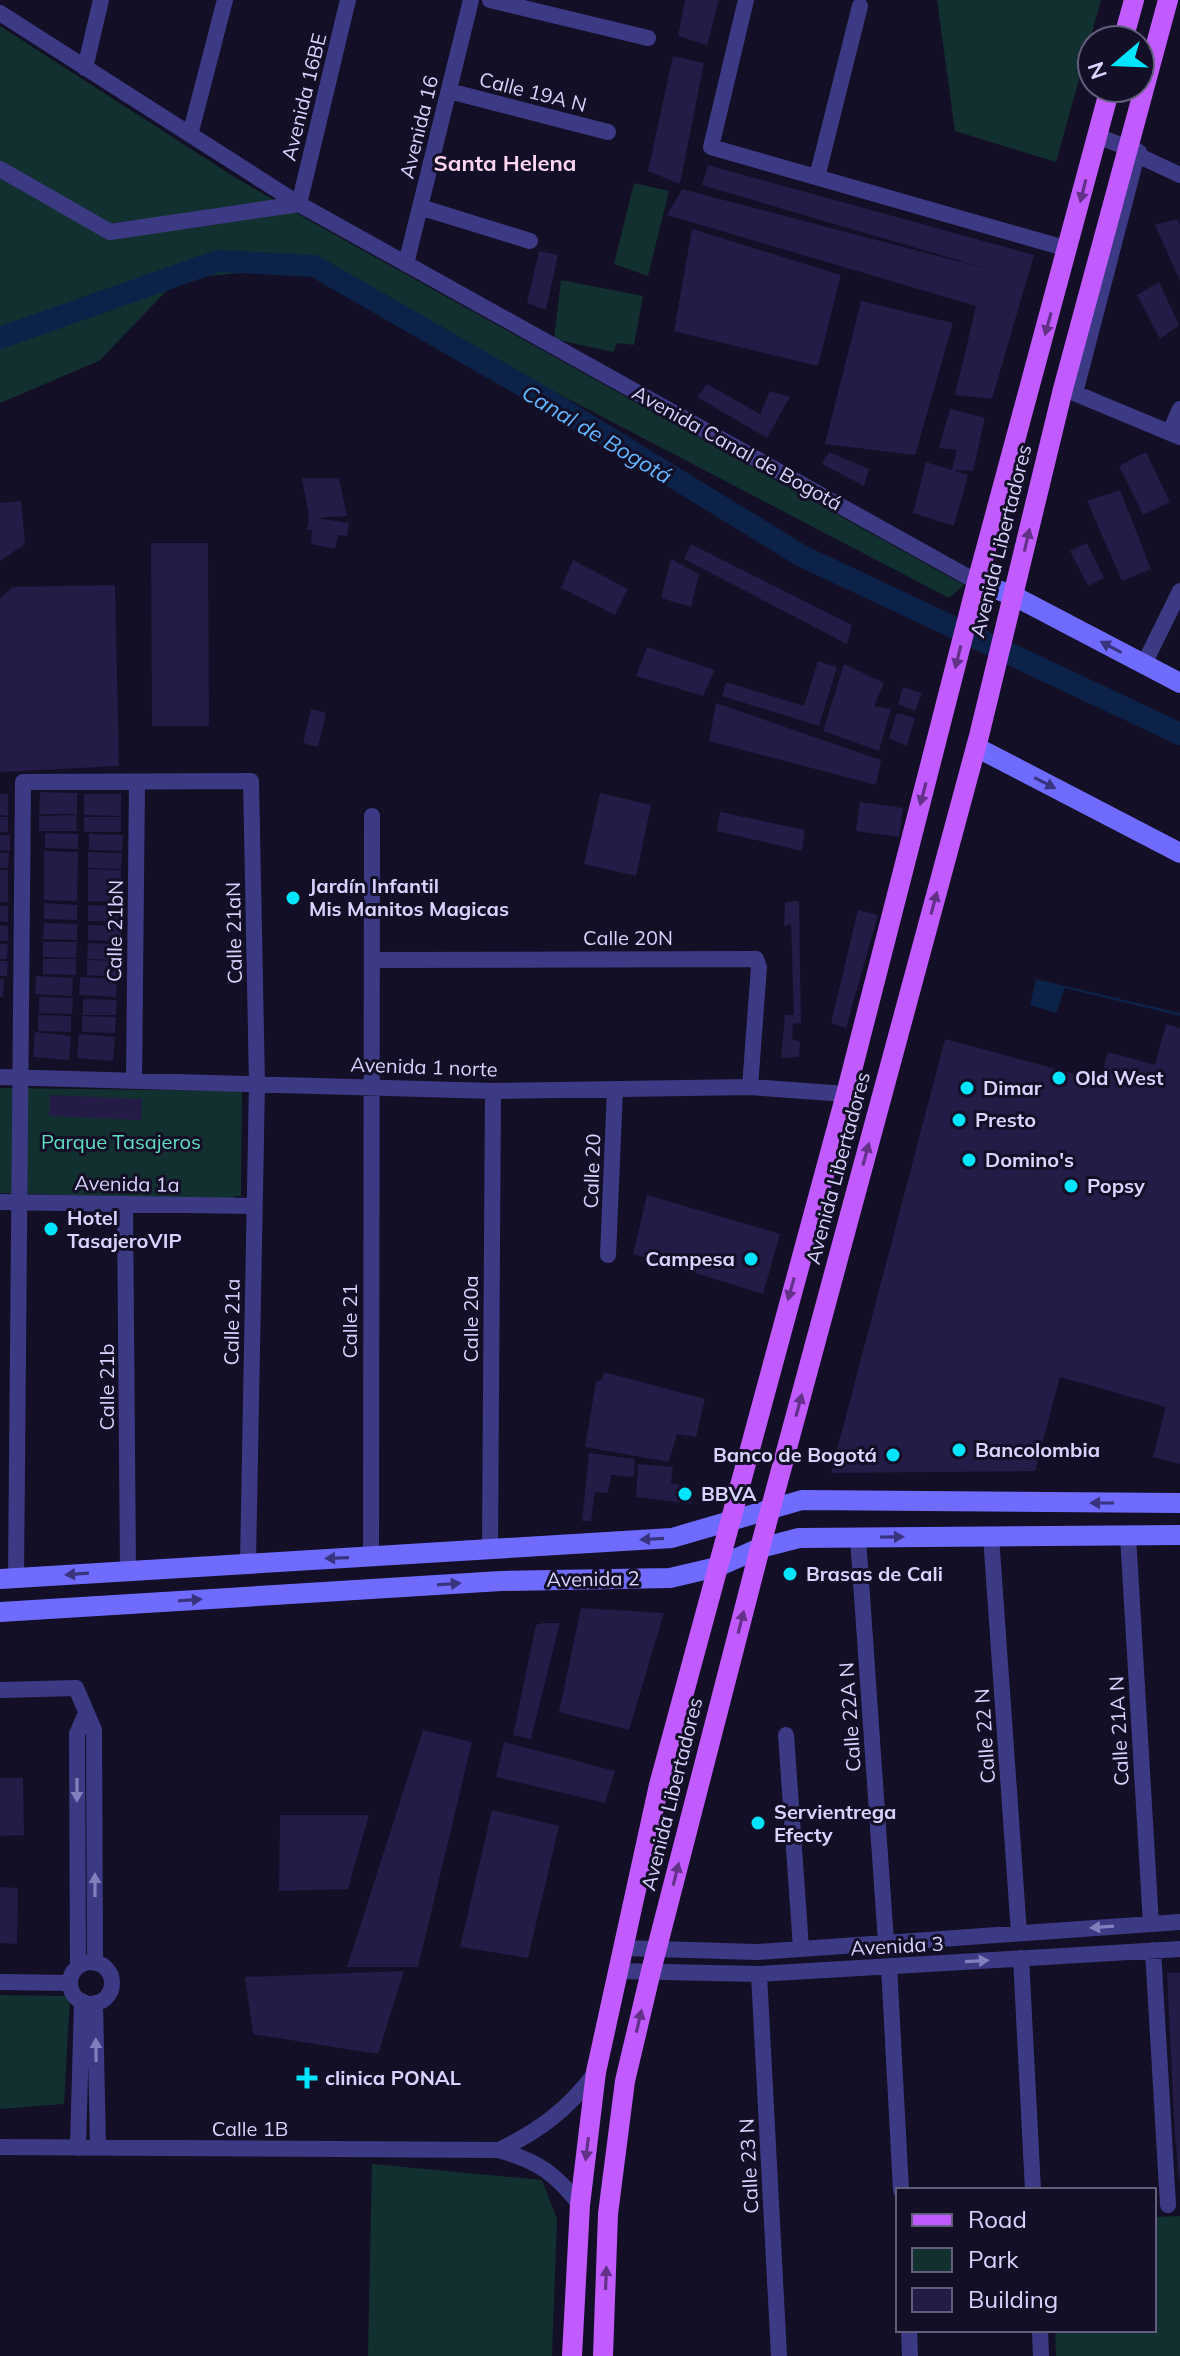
<svg xmlns="http://www.w3.org/2000/svg" width="1180" height="2356" viewBox="0 0 1180 2356" font-family="Mulish,sans-serif">
<style>
.green{fill:#12302f}
.water{fill:#0c2248}
.lines{fill:none;stroke-linecap:round;stroke-linejoin:round}
.canal{stroke:#0c2248;stroke-width:22}
.building{fill:#241b47}
.street{stroke:#3d3a85;stroke-width:16}
.secondary{stroke:#6f6bff;stroke-width:20}
.primary{stroke:#c25bff;stroke-width:20}
.oneway{fill:#623188}
.oneway2{fill:#38347d}
.oneway3{fill:#837fbc}
.poi-dot{fill:#00e5ff;stroke:#130f26;stroke-width:3}
.labels{text-anchor:middle;stroke-width:6;stroke-linejoin:round;paint-order:stroke}
.street-label{font-size:20px;fill:#d9d4ff;stroke:#130f26}
.poi-label{font-size:20px;font-weight:bold;fill:#d9d4ff;stroke:#130f26;text-anchor:start}
.park-label{font-size:20px;fill:#5fe0c0;stroke:#130f26}
.neighbourhood-label{font-size:22px;font-weight:bold;fill:#ffd6f0;stroke:#130f26}
.water-label{font-size:22px;font-style:italic;fill:#62b6ff;stroke:#130f26}
</style>
<rect width="100%" height="100%" fill="#130f26"/>
<!-- green -->
<path class="green" d="M937 0H1101L1056 162 955 131Z
M0 26 236 178 314 223 964 585 949 598 314 266 178 279 99 361 0 403Z
M634 183 669 191 648 276 614 264Z
M561 280 643 296 634 345 617 343 613 352 554 339Z
M0 1088 242 1091 241 1196H234V1200L0 1193Z
M0 1995 70 1996 64 2104 0 2109Z
M372 2164 542 2180 557 2219 552 2356H368Z
M1180 2216V2356H1056L1055 2330H1154V2217Z"/>
<!-- water -->
<path class="water" d="M1036 979 1180 1013V1016L1065 988 1056 1013 1030 1005Z"/>
<g class="lines">
<!-- canal -->
<path class="canal" d="M0 338 218 261 314 266 539 395 802 556 1180 734"/>
</g>
<!-- building -->
<path class="building" d="M685 0H719L707 45 678 36Z
M673 56 704 63 680 184 648 171Z
M708 165 1034 255 992 399 955 395 976 306 667 215 682 189 991 270 702 185Z
M1177 219 1180 225V281L1155 225Z
M692 229 841 275 818 366 674 331Z
M539 251 558 255 546 310 527 303Z
M1159 282 1179 325 1160 339 1137 295Z
M861 301 953 323 915 455 825 444Z
M707 384 760 414 770 391 790 397 767 438 697 397Z
M950 409 985 418 973 471 952 470 957 450 939 448Z
M829 452 869 469 864 486 822 464Z
M1146 452 1170 502 1143 515 1119 466Z
M926 462 968 475 954 526 913 513Z
M302 478H339L347 516 316 518 349 523 347 536 338 535 335 549 311 544 312 530H307L309 517Z
M1120 490 1151 569 1122 581 1087 501Z
M21 501 25 544 0 561V503Z
M151 543H208L209 726H152Z
M1087 543 1104 578 1088 586 1070 551Z
M691 544 852 625 847 644 684 559Z
M671 559 699 574 691 607 661 598Z
M573 560 628 589 615 615 561 588Z
M115 585 119 766 0 772V598L13 587Z
M647 647 715 670 703 696 636 676Z
M818 661 837 667 819 726 722 696 726 682 804 706Z
M844 664 884 683 874 706 891 709 879 751 823 731Z
M903 687 922 693 915 711 898 704Z
M716 703 881 760 876 785 709 741Z
M311 709 326 713 318 747 303 743Z
M897 713 915 718 907 746 889 738Z
M40 792 77 793V814H39Z
M600 793 651 805 636 876 584 864Z
M0 794H8V816L0 815Z
M84 794H121V816L84 815Z
M860 802 903 808 899 837 856 831Z
M720 812 805 830 802 851 717 831Z
M76 815 77 831H39V816Z
M0 817H8V832H0Z
M84 817H121V832H84Z
M45 833 78 834V849L45 848Z
M89 834 123 835 122 851 89 850Z
M0 835H10V851L0 850Z
M44 851 78 852 77 901 44 900Z
M88 852 122 853 121 869 88 868Z
M0 853H9L8 868H0Z
M88 869 121 870V902L88 901Z
M0 870H8V902H0Z
M799 901 801 1023 793 1024 792 1039 800 1042 799 1057 781 1058 785 1015H794L791 924 784 926 785 902Z
M44 903 77 905V920L44 919Z
M88 905 122 906 121 921H88Z
M0 906H8V922L0 921Z
M858 910 878 915 846 1028 831 1023Z
M44 923 77 924V940L43 939Z
M0 925 8 926V941H0Z
M88 925 122 926 121 941 88 940Z
M43 942H77L76 958 43 957Z
M88 943 121 944V960L87 959Z
M0 944H8L7 959H0Z
M43 959H76V975L43 974Z
M87 960 121 961 120 977 87 975Z
M0 961H8L7 976H0Z
M36 976 73 978 72 996 35 994Z
M80 977 117 979 116 997 79 995Z
M0 979H4L3 997H0Z
M39 997 73 998 72 1014 39 1013Z
M83 999 117 1000 116 1015H83Z
M38 1015 71 1016V1032L38 1031Z
M82 1016 116 1017 115 1033 82 1032Z
M1166 1024 1180 1028V1464L1153 1457 1166 1407 1060 1377 1035 1471 831 1473 945 1039 1100 1081 1108 1052 1155 1065Z
M35 1032 71 1036 69 1060 33 1057Z
M79 1034 115 1037 113 1061 77 1058Z
M50 1095 142 1099 141 1120 49 1116Z
M647 1195 780 1234 763 1294 633 1254Z
M604 1372 705 1399 696 1437 677 1434 669 1462 585 1447 596 1382 602 1379Z
M589 1453 635 1459 634 1477 611 1475 608 1493 595 1492 591 1521H582Z
M638 1464 673 1467 671 1483 694 1489 691 1504 636 1497Z
M581 1608 664 1613 629 1730 559 1712Z
M543 1623H560L531 1739 513 1735 536 1625Z
M423 1730 472 1742 418 1967H347Z
M504 1742 615 1771 605 1803 496 1777Z
M0 1778H23L24 1835 0 1836Z
M492 1810 559 1826 528 1958 460 1947Z
M280 1815H369L348 1889 279 1891Z
M0 1887 18 1888 17 1944 0 1943Z
M404 1971 378 2054 253 2034 245 1977Z
M1167 1973H1180V2184L1175 2137Z"/>
<g class="lines">
<!-- street -->
<path class="street" d="M490 0 648 38
M746 0 711 147 1068 249
M0 13 299 204 977 582
M85 68 101 0
M449 91 608 132
M190 135 225 0
M1097 136 1139 152
M0 169 110 232 299 204
M817 177 860 6
M299 204 348 0
M420 207 530 241
M406 264 471 0
M1065 389 1180 437
M1075 393 1137 155 1180 175
M1170 432 1180 409
M1144 664 1180 591
M373 960 756 959 759 967 750 1087
M0 1077 493 1091 750 1087 846 1094
M134 1081 137 782
M0 1202 253 1206
M125 1204 128 1571
M608 1255 615 1089
M1128 1535 1151 1924
M991 1536 1019 1933
M858 1538 886 1942
M490 1548 493 1091
M371 1557 372 816
M16 1578 23 782 251 781 257 1083 248 1562
M0 1690 76 1688 94 1730 95 1963
M786 1735 801 1948
M622 1948 757 1952 1180 1922
M1153 1950 1168 2205
M1021 1958 1033 2190
M70 1983a21 21 0 1 1 42 0a21 21 0 1 1-42 0Z
M78 1966 77 1734 86 1713
M889 1966 901 2190
M617 1971 759 1974 1180 1949
M759 1974 779 2356
M0 1982 70 1983
M95 2003 98 2148
M0 2147 499 2150C539 2162 555 2173 580 2205
M78 2148 82 2001
M499 2150C541 2130 568 2109 596 2072
M909 2330 910 2356
M1040 2330 1041 2356"/>
<!-- secondary -->
<path class="secondary" d="M977 582 1014 596 1180 683
M976 747 1180 853
M0 1579 672 1538 802 1500 1180 1503
M0 1612 501 1581 670 1578 717 1567 760 1548 799 1538 1180 1535"/>
<!-- primary -->
<path class="primary" d="M1123 40 1134 0
M572 2356 580 2205 596 2072 659 1785 846 1094 977 582 1110 88
M603 2356 608 2214 625 2081 651 1971 760 1548 979 736 1063 389 1168 0"/>
</g>
<!-- one-way arrows -->
<defs><path id="oneway-solid" d="M-6-.8H1V-3.2L6.5 0L1 3.2V.8H-6Z" transform="scale(2)"/></defs>
<g class="oneway">
<use href="#oneway-solid" transform="translate(1083 191) rotate(104)"/>
<use href="#oneway-solid" transform="translate(1048 324) rotate(105)"/>
<use href="#oneway-solid" transform="translate(1027 540) rotate(-77)"/>
<use href="#oneway-solid" transform="translate(958 657) rotate(104)"/>
<use href="#oneway-solid" transform="translate(923 794) rotate(105)"/>
<use href="#oneway-solid" transform="translate(934 903) rotate(-75)"/>
<use href="#oneway-solid" transform="translate(866 1154) rotate(-75)"/>
<use href="#oneway-solid" transform="translate(791 1289) rotate(106)"/>
<use href="#oneway-solid" transform="translate(799 1405) rotate(-75)"/>
<use href="#oneway-solid" transform="translate(741 1622) rotate(-76)"/>
<use href="#oneway-solid" transform="translate(676 1874) rotate(-76)"/>
<use href="#oneway-solid" transform="translate(639 2021) rotate(-77)"/>
<use href="#oneway-solid" transform="translate(587 2149) rotate(97)"/>
<use href="#oneway-solid" transform="translate(606 2278) rotate(-88)"/>
</g>
<g class="oneway2">
<use href="#oneway-solid" transform="translate(1111 647) rotate(-152)"/>
<use href="#oneway-solid" transform="translate(1045 783) rotate(27)"/>
<use href="#oneway-solid" transform="translate(1102 1503) rotate(180)"/>
<use href="#oneway-solid" transform="translate(892 1537) rotate(-1)"/>
<use href="#oneway-solid" transform="translate(652 1539) rotate(177)"/>
<use href="#oneway-solid" transform="translate(337 1558) rotate(178)"/>
<use href="#oneway-solid" transform="translate(77 1574) rotate(176)"/>
<use href="#oneway-solid" transform="translate(449 1584) rotate(-4)"/>
<use href="#oneway-solid" transform="translate(190 1600) rotate(-4)"/>
</g>
<g class="oneway3">
<use href="#oneway-solid" transform="translate(77 1790) rotate(90)"/>
<use href="#oneway-solid" transform="translate(95 1885) rotate(-90)"/>
<use href="#oneway-solid" transform="translate(1102 1927) rotate(176)"/>
<use href="#oneway-solid" transform="translate(977 1961) rotate(-3)"/>
<use href="#oneway-solid" transform="translate(96 2050) rotate(-91)"/>
</g>
<!-- markers -->
<g class="poi-dot">
<circle cx="293" cy="898" r="8"/>
<circle cx="1059" cy="1078" r="8"/>
<circle cx="967" cy="1088" r="8"/>
<circle cx="959" cy="1120" r="8"/>
<circle cx="969" cy="1160" r="8"/>
<circle cx="1071" cy="1186" r="8"/>
<circle cx="51" cy="1229" r="8"/>
<circle cx="751" cy="1259" r="8"/>
<circle cx="959" cy="1450" r="8"/>
<circle cx="893" cy="1455" r="8"/>
<circle cx="685" cy="1494" r="8"/>
<circle cx="790" cy="1574" r="8"/>
<circle cx="758" cy="1823" r="8"/>
<path d="M303 2066h8v8h8v8h-8v8h-8v-8h-8v-8h8z"/>
</g>
<g class="labels">
<!-- street labels -->
<g class="street-label">
<text transform="translate(533 92) rotate(14)" y="7">Calle 19A N</text>
<text transform="translate(304 97) rotate(-76)" y="7">Avenida 16BE</text>
<text transform="translate(419 127) rotate(-76)" y="7">Avenida 16</text>
<text transform="translate(737 448) rotate(29)" y="7">Avenida Canal de Bogotá</text>
<text transform="translate(1001 541) rotate(-76)" y="7">Avenida Libertadores</text>
<text transform="translate(115 931) rotate(-89)" y="7">Calle 21bN</text>
<text transform="translate(234 933) rotate(-91)" y="7">Calle 21aN</text>
<text x="628" y="945">Calle 20N</text>
<text transform="translate(424 1067) rotate(2)" y="7">Avenida 1 norte</text>
<text transform="translate(838 1168) rotate(-75)" y="7">Avenida Libertadores</text>
<text transform="translate(592 1171) rotate(-88)" y="7">Calle 20</text>
<text transform="translate(127 1184) rotate(1)" y="7">Avenida 1a</text>
<text transform="translate(471 1319) rotate(-90)" y="7">Calle 20a</text>
<text transform="translate(350 1321) rotate(-90)" y="7">Calle 21</text>
<text transform="translate(232 1322) rotate(-89)" y="7">Calle 21a</text>
<text transform="translate(107 1387) rotate(-90)" y="7">Calle 21b</text>
<text transform="translate(593 1579) rotate(-1)" y="7">Avenida 2</text>
<text transform="translate(850 1717) rotate(-94)" y="7">Calle 22A N</text>
<text transform="translate(1119 1731) rotate(-93)" y="7">Calle 21A N</text>
<text transform="translate(985 1736) rotate(-94)" y="7">Calle 22 N</text>
<text transform="translate(672 1794) rotate(-76)" y="7">Avenida Libertadores</text>
<text transform="translate(897 1946) rotate(-3)" y="7">Avenida 3</text>
<text x="250" y="2136">Calle 1B</text>
<text transform="translate(749 2166) rotate(-93)" y="7">Calle 23 N</text>
</g>
<!-- poi labels -->
<g class="poi-label">
<text x="309" y="893">Jardín Infantil<tspan x="309" dy="23">Mis Manitos Magicas</tspan></text>
<text x="1075" y="1085">Old West</text>
<text x="983" y="1095">Dimar</text>
<text x="975" y="1127">Presto</text>
<text x="985" y="1167">Domino's</text>
<text x="1087" y="1193">Popsy</text>
<text x="67" y="1225">Hotel<tspan x="67" dy="23">TasajeroVIP</tspan></text>
<text x="735" y="1266" text-anchor="end">Campesa</text>
<text x="975" y="1457">Bancolombia</text>
<text x="877" y="1462" text-anchor="end">Banco de Bogotá</text>
<text x="701" y="1501">BBVA</text>
<text x="806" y="1581">Brasas de Cali</text>
<text x="774" y="1819">Servientrega<tspan x="774" dy="23">Efecty</tspan></text>
<text x="325" y="2085">clinica PONAL</text>
</g>
<!-- park labels -->
<g class="park-label">
<text x="121" y="1149">Parque Tasajeros</text>
</g>
<!-- neighbourhood labels -->
<g class="neighbourhood-label">
<text x="505" y="171">Santa Helena</text>
</g>
<!-- water labels -->
<g class="water-label">
<text transform="translate(597 434) rotate(31)" y="8">Canal de Bogotá</text>
</g>
</g>
<!-- legend -->
<rect x="896" y="2188" width="260" height="144" fill="#130f26" stroke="#625e7d" stroke-width="2"/>
<rect x="912" y="2214" width="40" height="12" fill="#c25bff" stroke="#625e7d" stroke-width="2"/>
<text x="968" y="2228" font-size="24" fill="#d9d4ff">Road</text>
<rect x="912" y="2248" width="40" height="24" fill="#12302f" stroke="#625e7d" stroke-width="2"/>
<text x="968" y="2268" font-size="24" fill="#d9d4ff">Park</text>
<rect x="912" y="2288" width="40" height="24" fill="#241b47" stroke="#625e7d" stroke-width="2"/>
<text x="968" y="2308" font-size="24" fill="#d9d4ff">Building</text>
<!-- north arrow -->
<g transform="translate(1116 64) rotate(251)"><circle r="38" fill="#130f26" stroke="#625e7d" stroke-width="2"/>
<path d="M0-6L14 30L0 20L-14 30Z" fill="#00e5ff"/>
<text y="-12" font-size="22" font-weight="bold" text-anchor="middle" fill="#d9d4ff">N</text>
</g>
</svg>
